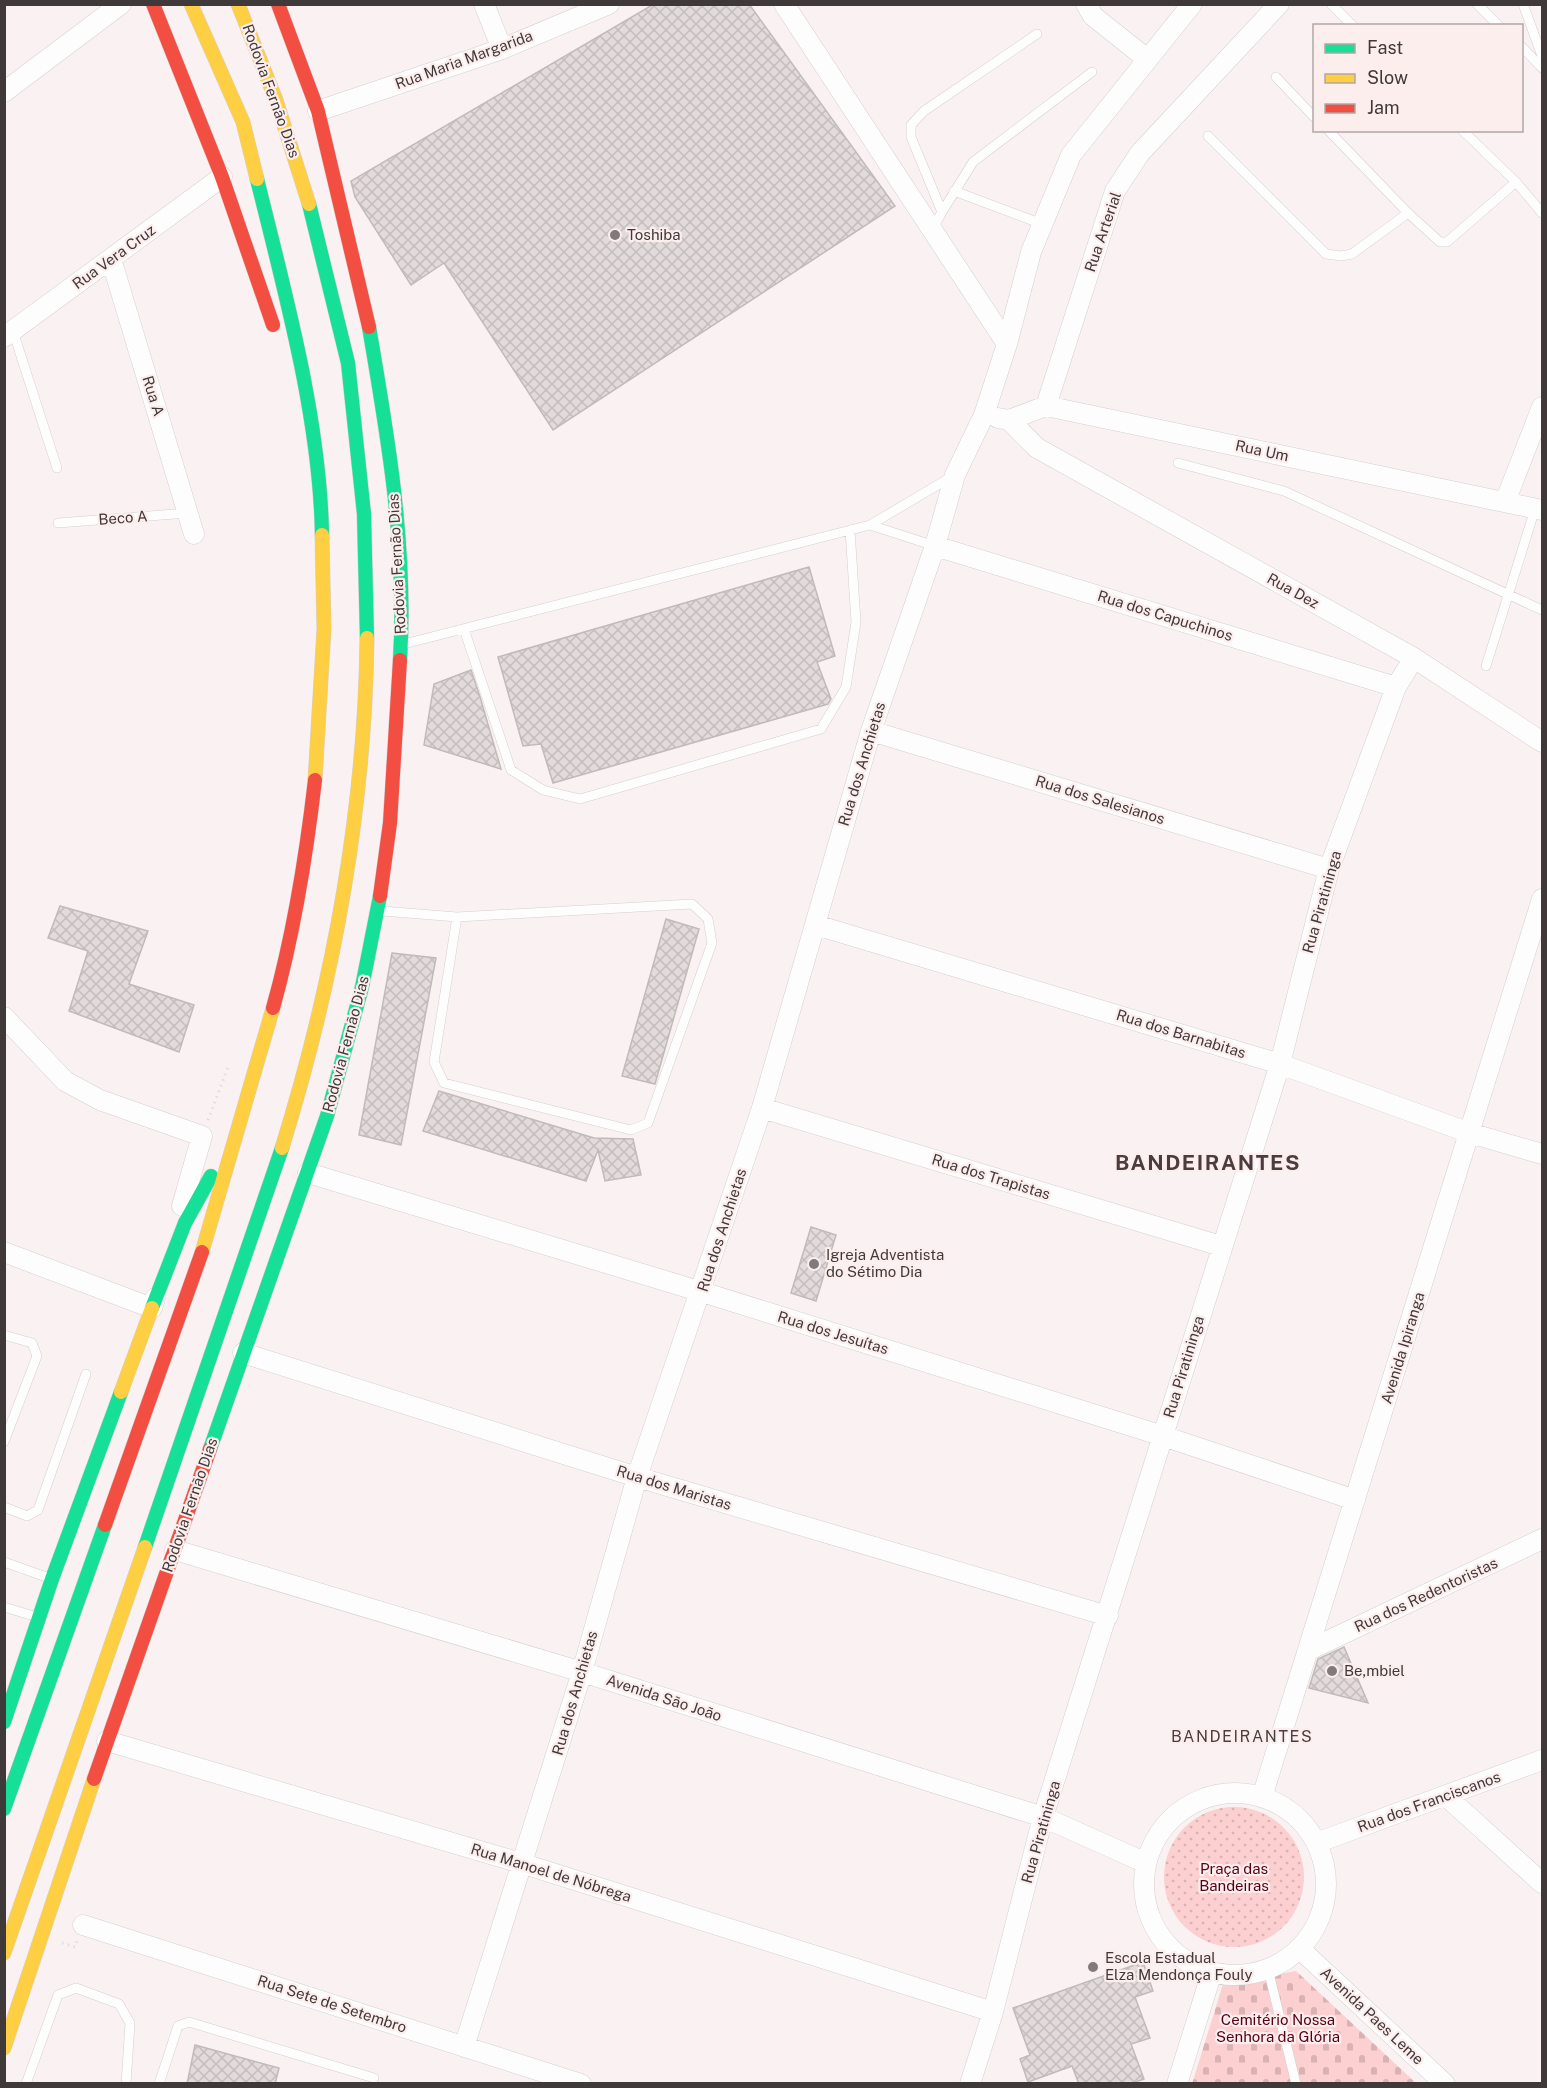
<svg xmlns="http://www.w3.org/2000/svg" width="1547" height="2088" viewBox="0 0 1547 2088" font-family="'Public Sans',sans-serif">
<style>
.grass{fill:url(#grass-dots)}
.cemetery{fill:url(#cemetery-stones)}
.building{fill:url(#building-cross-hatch);stroke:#c1baba;stroke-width:1.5}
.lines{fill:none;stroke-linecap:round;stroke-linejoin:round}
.lane-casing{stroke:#d5cfcf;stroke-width:10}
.street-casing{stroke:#d5cfcf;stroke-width:21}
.fast-casing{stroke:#d5cfcf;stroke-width:15}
.slow-casing{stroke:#d5cfcf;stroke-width:15}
.jam-casing{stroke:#d5cfcf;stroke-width:15}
.path{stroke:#e0dede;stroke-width:3;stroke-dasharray:1.5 4.5;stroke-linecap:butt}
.lane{stroke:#fefdfd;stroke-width:9}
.street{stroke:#fefdfd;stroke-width:20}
.fast{stroke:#16e098;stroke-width:14}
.slow{stroke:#ffcf43;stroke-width:14}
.jam{stroke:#f24e42;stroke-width:14}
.poi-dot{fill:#817a7a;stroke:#fdeeee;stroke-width:2}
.labels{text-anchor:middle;stroke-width:4.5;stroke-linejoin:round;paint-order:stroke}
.street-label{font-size:15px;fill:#403939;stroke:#fdeeee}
.poi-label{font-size:15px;fill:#403939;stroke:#fdeeee;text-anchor:start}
.park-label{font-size:15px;fill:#560015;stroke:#fdeeee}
.neighbourhood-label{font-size:16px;letter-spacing:1.5px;fill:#4b3d3d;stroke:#fdeeee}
.district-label{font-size:21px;font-weight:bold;letter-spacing:1.5px;fill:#4b3d3d;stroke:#fdeeee}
</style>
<defs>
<pattern id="grass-dots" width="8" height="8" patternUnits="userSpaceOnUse" patternTransform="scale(1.5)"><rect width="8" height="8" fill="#fccfd1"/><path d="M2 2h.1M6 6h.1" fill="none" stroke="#d9b2b4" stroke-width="1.8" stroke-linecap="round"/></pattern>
<pattern id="cemetery-stones" width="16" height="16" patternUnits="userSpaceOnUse" patternTransform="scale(1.5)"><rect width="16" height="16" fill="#fccfd1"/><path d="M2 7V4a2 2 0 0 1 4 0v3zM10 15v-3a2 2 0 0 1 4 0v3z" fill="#d9b2b4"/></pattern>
<pattern id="building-cross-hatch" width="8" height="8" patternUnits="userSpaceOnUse" patternTransform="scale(1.5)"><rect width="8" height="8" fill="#e3dbdb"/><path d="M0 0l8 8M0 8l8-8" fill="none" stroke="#c4bdbd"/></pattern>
</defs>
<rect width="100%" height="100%" fill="#faf2f2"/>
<!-- grass -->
<path class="grass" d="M1164 1877a70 70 0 1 1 140 0a70 70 0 1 1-140 0Z"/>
<!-- cemetery -->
<path class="cemetery" d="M1296 1971 1416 2083 1192 2084 1223 1984Z"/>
<!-- building -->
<path class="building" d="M654 4H749L895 206 553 430 444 263 411 285 355 197 351 181Z
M809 567 835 656 817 662 831 699 828 704 553 783 541 744 523 746 498 657Z
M471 670 480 697 501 769 424 745 434 684Z
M60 906 148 931 129 984 194 1005 179 1052 69 1011 88 951 48 938Z
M666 919 699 929 655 1084 622 1076Z
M392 953 436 958 401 1145 359 1135Z
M439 1091 594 1138 633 1139 641 1175 605 1181 598 1150 586 1181 423 1131Z
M811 1227 836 1235 816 1301 791 1293Z
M1344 1647 1368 1703 1309 1688 1318 1659Z
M1143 1962 1153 1991 1135 1997 1150 2038 1131 2044 1144 2079 1130 2084H1079L1072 2066 1028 2082 1020 2059 1030 2055 1013 2008Z
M195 2045 279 2068 275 2084H187Z"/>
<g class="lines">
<!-- lane casing -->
<g class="lane-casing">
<path id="lane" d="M1331 4 1353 26
M1477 4 1499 26
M1523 4 1542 56
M1522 47 1542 68
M1276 77 1314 117
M1328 130 1408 213 1440 242H1447L1516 182
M1462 130 1516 182 1542 213
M1208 136 1326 254 1341 256 1352 254 1408 213
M954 191 1042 224
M942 212 973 162 1092 72
M932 230 942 212 911 137V125L924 111 1037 34
M13 331 57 468
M1178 463 1284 491 1542 610
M58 523 188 513
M870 525 935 546
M464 629 511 770 543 790 580 799 821 729 846 687 856 622 850 530
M404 644 870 525 953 476
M1486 666 1535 509
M382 911 457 917 692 904 708 919 712 943 648 1123 631 1130 444 1083 434 1062 457 917
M4 1335 32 1343 37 1356 4 1442
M4 1507 27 1516 38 1510 86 1374
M4 1562 49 1578
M4 1607 37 1617
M1268 1969 1296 2084
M26 2084 58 1995 76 1988 119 2004 130 2023 126 2084
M159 2084 178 2026 189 2022 374 2078"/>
</g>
<!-- street casing -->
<g class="street-casing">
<path id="street" d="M484 4 502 49
M784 4 1007 344
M1086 4 1093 16 1147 59
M4 92 121 4
M318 111 502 49 609 4
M111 259 194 534
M4 337 222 177
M1046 406 1115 191 1140 153 1279 4
M998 418 1009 420 1046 406 1542 510
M1009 420 1037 448 1414 658 1542 742
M1505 502 1542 407
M935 546 1396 687
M871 731 1329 869
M816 925 1280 1064 1470 1133 1542 1154
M4 1017 65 1081 100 1100 202 1136 182 1206
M762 1108 1221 1246
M308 1173 702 1292 1163 1436 1355 1500
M4 1252 152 1308 155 1298
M243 1353 637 1477 1108 1616
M175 1550 582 1672 1043 1817 1146 1863
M1309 1650 1542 1539
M107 1741 524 1864 993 2012
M1144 1884a91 91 0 1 1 182 0a91 91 0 1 1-182 0Z
M1446 1796 1542 1883
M1262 1797 1542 899
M1316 1843 1542 1760
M83 1925 581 2084
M1299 1948 1445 2084
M464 2047 582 1672 637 1477 762 1108 871 731 935 546 955 475 984 415 1007 344 1031 252 1071 155 1192 4
M970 2084 993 2012 1043 1817 1280 1064 1329 869 1396 687 1414 658
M1177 2084 1212 1972"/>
</g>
<!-- fast casing -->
<g class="fast-casing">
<path id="fast" d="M257 179C285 293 320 418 322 535
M309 204 348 363 364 514 367 638
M369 327C388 437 407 548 400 660
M152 1308 185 1223 211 1176
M210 1449 327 1116 362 987 380 896
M145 1547 282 1148
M4 1722 52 1579 121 1392
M4 1809 105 1525"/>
</g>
<!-- slow casing -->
<g class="slow-casing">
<path id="slow" d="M191 4 243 122 257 179
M238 4 276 100 309 204
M315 780 324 629 322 535
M282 1148C333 983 365 812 367 638
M202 1252 273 1008
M121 1392 152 1308
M4 1953 145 1547
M4 2048 94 1779"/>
</g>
<!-- jam casing -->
<g class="jam-casing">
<path id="jam" d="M153 4 222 177 273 325
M278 4 318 111 369 327
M380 896 390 823 400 660
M273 1008C294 933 306 858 315 780
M105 1525 202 1252
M94 1779 210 1449"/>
</g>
<!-- path -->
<path class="path" d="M208 1120 228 1067
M62 1943 75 1947 77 1941"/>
<!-- lane -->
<use href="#lane" class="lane"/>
<!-- street -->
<use href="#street" class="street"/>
<!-- fast -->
<use href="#fast" class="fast"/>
<!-- slow -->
<use href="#slow" class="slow"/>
<!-- jam -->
<use href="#jam" class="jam"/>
</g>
<!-- markers -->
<g class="poi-dot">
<circle cx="615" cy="235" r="6"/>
<circle cx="814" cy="1264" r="6"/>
<circle cx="1332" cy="1671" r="6"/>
<circle cx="1093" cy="1967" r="6"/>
</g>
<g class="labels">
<!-- street labels -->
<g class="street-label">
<text transform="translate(464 60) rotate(-20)" y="5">Rua Maria Margarida</text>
<text transform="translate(271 91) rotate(70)" y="5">Rodovia Fernão Dias</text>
<text transform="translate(1103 232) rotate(-71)" y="5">Rua Arterial</text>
<text transform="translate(114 257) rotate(-36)" y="5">Rua Vera Cruz</text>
<text transform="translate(153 396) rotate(73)" y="5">Rua A</text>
<text transform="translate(1262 451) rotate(12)" y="5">Rua Um</text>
<text transform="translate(123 518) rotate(-4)" y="5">Beco A</text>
<text transform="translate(397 564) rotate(-93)" y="5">Rodovia Fernão Dias</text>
<text transform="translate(1293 591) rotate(29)" y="5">Rua Dez</text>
<text transform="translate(1165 616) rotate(17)" y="5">Rua dos Capuchinos</text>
<text transform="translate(862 764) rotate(-73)" y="5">Rua dos Anchietas</text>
<text transform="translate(1100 800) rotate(17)" y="5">Rua dos Salesianos</text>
<text transform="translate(1322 902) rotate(-74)" y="5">Rua Piratininga</text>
<text transform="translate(1181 1034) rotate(17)" y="5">Rua dos Barnabitas</text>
<text transform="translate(346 1044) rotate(-75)" y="5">Rodovia Fernão Dias</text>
<text transform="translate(991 1177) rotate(17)" y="5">Rua dos Trapistas</text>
<text transform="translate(722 1230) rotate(-72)" y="5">Rua dos Anchietas</text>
<text transform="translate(833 1333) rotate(17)" y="5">Rua dos Jesuítas</text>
<text transform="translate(1403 1348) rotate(-73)" y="5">Avenida Ipiranga</text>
<text transform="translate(1184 1367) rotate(-73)" y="5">Rua Piratininga</text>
<text transform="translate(674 1488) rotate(17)" y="5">Rua dos Maristas</text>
<text transform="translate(190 1505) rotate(-71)" y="5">Rodovia Fernão Dias</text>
<text transform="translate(1426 1595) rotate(-25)" y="5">Rua dos Redentoristas</text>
<text transform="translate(575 1693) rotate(-74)" y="5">Rua dos Anchietas</text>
<text transform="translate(664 1698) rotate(18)" y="5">Avenida São João</text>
<text transform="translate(1429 1802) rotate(-20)" y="5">Rua dos Franciscanos</text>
<text transform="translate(1041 1832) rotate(-74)" y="5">Rua Piratininga</text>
<text transform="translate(551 1873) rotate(17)" y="5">Rua Manoel de Nóbrega</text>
<text transform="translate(332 2004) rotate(18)" y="5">Rua Sete de Setembro</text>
<text transform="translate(1372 2016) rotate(43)" y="5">Avenida Paes Leme</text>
</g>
<!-- poi labels -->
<g class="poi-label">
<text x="627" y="240">Toshiba</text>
<text x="826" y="1260">Igreja Adventista<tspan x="826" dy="17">do Sétimo Dia</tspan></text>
<text x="1344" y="1676">Be,mbiel</text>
<text x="1105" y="1963">Escola Estadual<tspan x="1105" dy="17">Elza Mendonça Fouly</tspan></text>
</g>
<!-- park labels -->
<g class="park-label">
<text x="1234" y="1874">Praça das<tspan x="1234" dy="17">Bandeiras</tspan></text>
<text x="1278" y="2025">Cemitério Nossa<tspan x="1278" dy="17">Senhora da Glória</tspan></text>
</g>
<!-- neighbourhood labels -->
<g class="neighbourhood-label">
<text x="1242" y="1742">BANDEIRANTES</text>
</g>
<!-- district labels -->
<g class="district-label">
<text x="1208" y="1170">BANDEIRANTES</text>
</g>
</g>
<!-- border -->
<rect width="1547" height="2088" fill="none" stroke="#403939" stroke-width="12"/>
<!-- legend -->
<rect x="1313" y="24" width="210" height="108" fill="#fdeeee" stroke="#b1a6a6" stroke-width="1.5"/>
<rect x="1325" y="44" width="30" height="9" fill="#16e098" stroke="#b1a6a6" stroke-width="1.5"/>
<text x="1367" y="54" font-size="18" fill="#403939">Fast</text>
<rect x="1325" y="74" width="30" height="9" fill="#ffcf43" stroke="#b1a6a6" stroke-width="1.5"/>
<text x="1367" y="84" font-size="18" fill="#403939">Slow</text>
<rect x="1325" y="104" width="30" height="9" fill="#f24e42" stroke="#b1a6a6" stroke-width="1.5"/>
<text x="1367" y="114" font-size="18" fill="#403939">Jam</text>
</svg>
